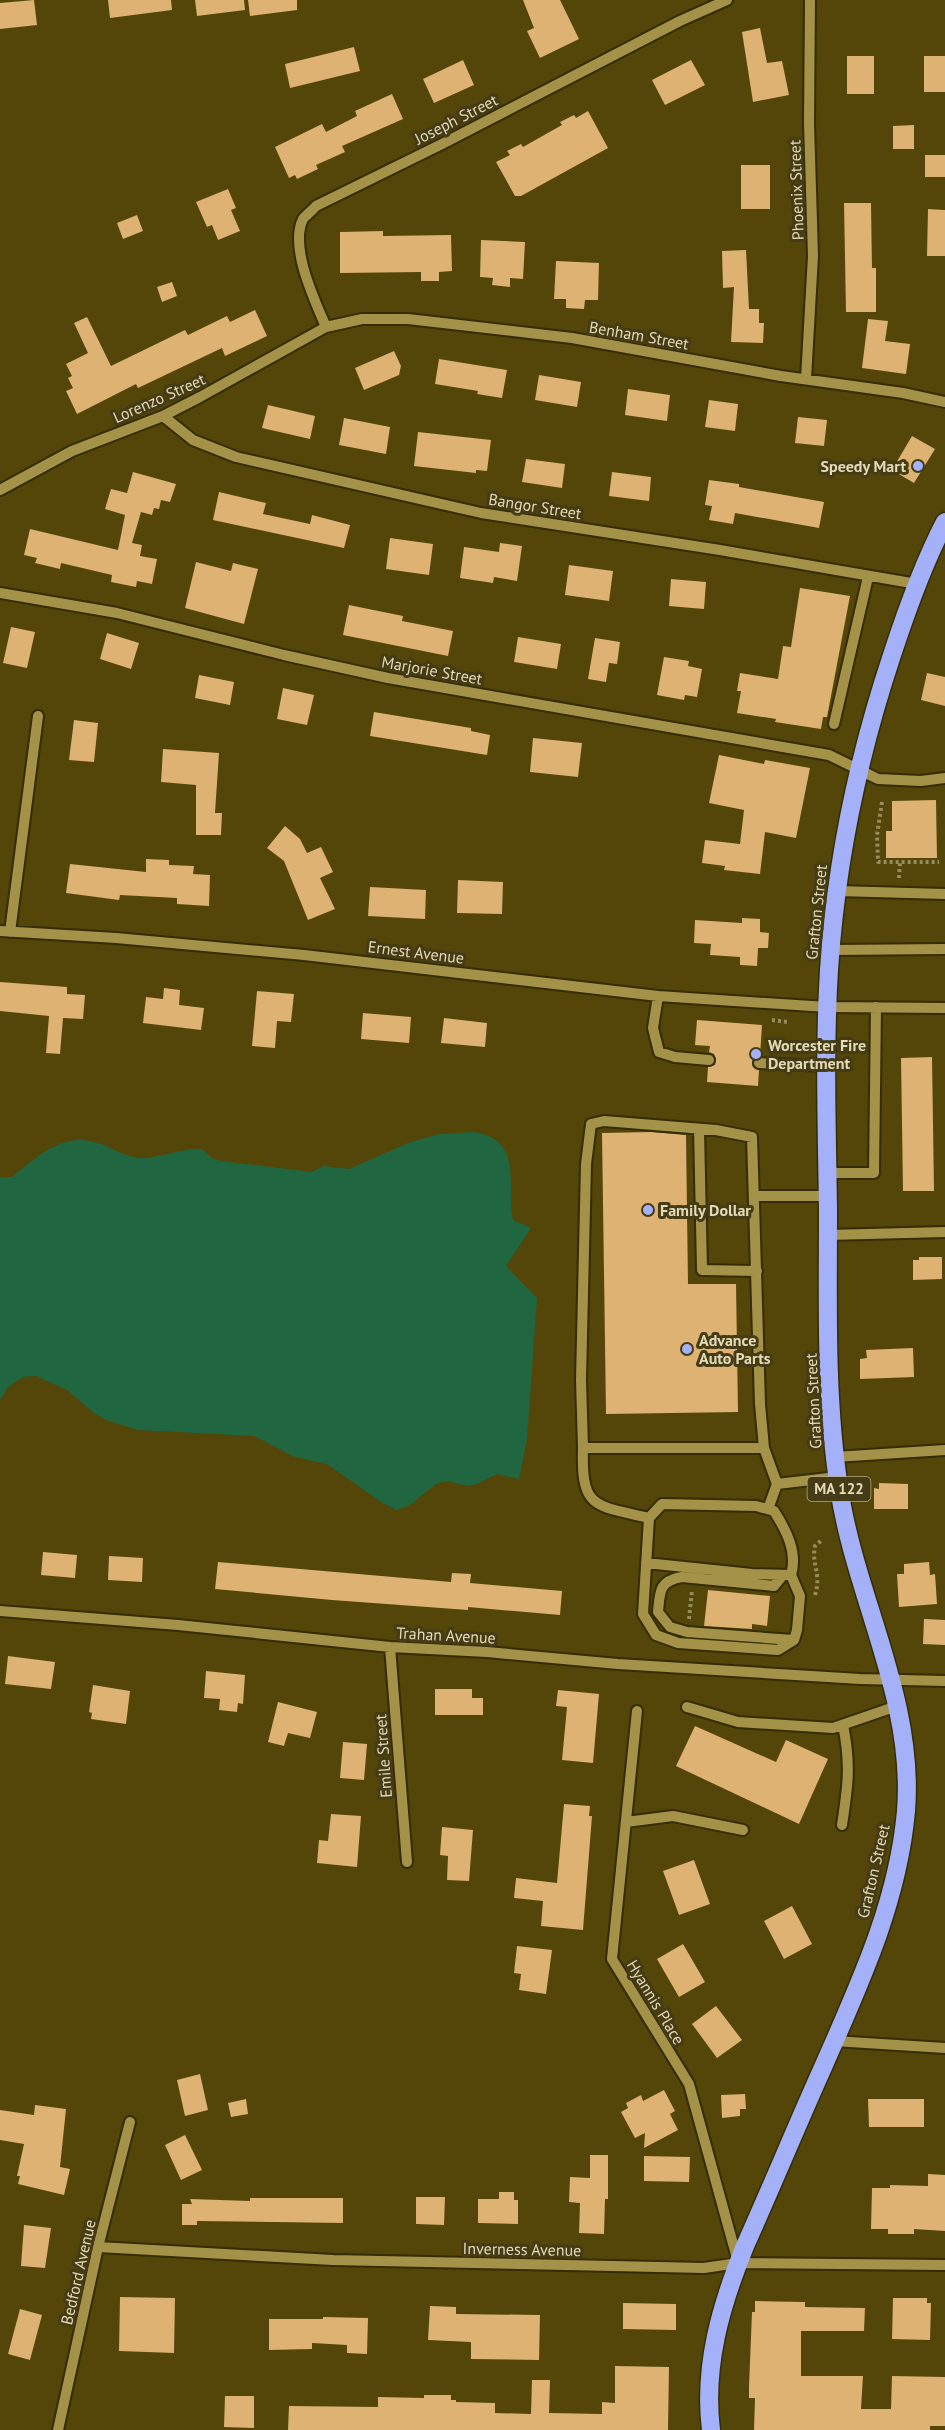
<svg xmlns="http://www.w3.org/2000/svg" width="945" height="2430" viewBox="0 0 945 2430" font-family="'PT Sans',sans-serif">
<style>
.green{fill:#206640}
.building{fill:#ddb272}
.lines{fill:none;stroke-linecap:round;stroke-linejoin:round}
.minor-casing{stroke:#352c03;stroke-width:14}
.highway-casing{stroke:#352c03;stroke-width:21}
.path{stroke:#978c5b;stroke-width:4;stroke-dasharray:3 3;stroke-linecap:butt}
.minor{stroke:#a39248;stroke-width:10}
.highway{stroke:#a4b1f9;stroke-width:18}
.poi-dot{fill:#a4b1fc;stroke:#453b14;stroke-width:2}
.labels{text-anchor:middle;stroke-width:6;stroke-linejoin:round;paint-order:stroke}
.shield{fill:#453b14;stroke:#b4aa86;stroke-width:1.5}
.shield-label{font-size:15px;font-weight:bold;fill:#e3dab7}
.street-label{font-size:16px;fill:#e3dab7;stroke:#453b14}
.poi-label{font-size:16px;font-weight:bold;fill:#e3dab7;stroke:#453b14;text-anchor:start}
</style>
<rect width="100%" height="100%" fill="#534608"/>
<!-- green -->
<path class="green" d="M473 1132C524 1139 506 1183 513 1220L531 1228 506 1266 537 1298 527 1439 519 1479 497 1474 477 1484 467 1486 446 1481 436 1484 410 1505 396 1510 381 1502 327 1464 295 1457 254 1436 138 1430 106 1420 94 1413 67 1390 36 1376 23 1377 8 1387 0 1400V1177H12C38 1156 63 1131 98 1143 113 1148 126 1158 142 1158 163 1157 182 1148 202 1149L213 1159 221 1161 312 1172 323 1166 349 1169 408 1143 439 1134Z"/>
<!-- building -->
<path class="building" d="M34 0 37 25 0 29V3Z
M108 0H171L172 10 110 18Z
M195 0H244L245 10 197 16Z
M248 0H297V10L250 16Z
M523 0H560L579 39 540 58 527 31 534 28Z
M760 28 767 63 782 61 789 95 753 102 742 32Z
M354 47 360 71 290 88 285 64Z
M847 56H874V94H847Z
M924 56H945V92H924Z
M463 60 474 85 434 103 423 79Z
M691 60 705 85 665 105 652 80Z
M392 94 403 119 342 146 345 152 316 165 318 169 297 179 295 175 289 178 275 147 322 124 326 132 357 116 355 111Z
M588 111 608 148 521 196H515L496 162 510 155 507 151 521 144 523 147 562 125 560 122 574 115 576 118Z
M914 125V149H893V126Z
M925 155H945V177H925Z
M741 165H770V209H741Z
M228 189 236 208 231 210 240 231 218 240 212 225 207 227 196 202Z
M844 203H871L872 268H876V312H846Z
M928 209 945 210V256H927Z
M137 215 143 231 123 239 117 223Z
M383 231V236L451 235 452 271 439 272V281H421V272L340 273V232Z
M481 240 525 242 523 279 510 278V287L492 285 493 278 480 277Z
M746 250 749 309H759V323H764L763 343 731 342 734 287 723 288 722 251Z
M556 261 599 263 598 300H585L584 309 566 308V299H554Z
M172 282 177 296 162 302 157 287Z
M255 310 267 336 225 356 222 348 138 388 136 384 77 414 66 391 73 388 68 378 72 376 66 364 88 353 74 323 87 317 111 366 185 330 188 335 227 316 230 322Z
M868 319 888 321 885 341 910 344 906 374 862 368Z
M394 351 401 366 399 375 364 390 355 368Z
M439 359 507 370 502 398 477 394 478 391 435 384Z
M539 375 581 382 577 407 535 400Z
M628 389 670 395 667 421 625 415Z
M709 400 738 404 735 431 705 427Z
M268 405 315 416 310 439 262 428Z
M798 417 827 420 824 446 795 443Z
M344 418 390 427 386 454 339 445Z
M418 432 491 440 487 471 476 470V473L414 466Z
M912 436 935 449 914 483 892 470Z
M526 459 565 464 562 488 522 482Z
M133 472 176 484 170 502 161 500 159 509 154 508 152 515 141 512 132 543 142 545 140 556 157 559 152 584 137 581 136 587 111 582 112 575 61 563 60 569 35 563 37 558 24 555 30 529 118 550 125 515 105 509 111 489 127 493Z
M612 472 651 477 649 501 609 496Z
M709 480 739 484V487L824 502 819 528 735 513 733 524 709 520 712 506 705 505Z
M219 492 266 503 263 514 310 524 312 515 350 525 344 548 213 520Z
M390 538 433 544 429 575 386 569Z
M500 543 522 546 517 581 494 577 493 583 460 578 464 547 499 552Z
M196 562 231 571 233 563 258 569 244 624 185 608Z
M569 565 613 571 609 601 565 595Z
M671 579 706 582 704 609 669 606Z
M800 588 850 596 827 717H823L821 729 775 722 776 719 737 713 741 691H737L740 673 778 679 783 646 791 647Z
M349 605 403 616 402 621 453 631 448 656 343 635Z
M11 627 35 632 27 668 3 663Z
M107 633 139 643 131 669 100 659Z
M518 637 561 644 557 669 514 662Z
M595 638 620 642 617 664 609 663 606 682 588 679Z
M664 657 689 661 688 666 702 669 697 697 685 695 684 700 657 695Z
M927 673 945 677V706L921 700Z
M199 675 234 682 230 705 195 698Z
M283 688 314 695 307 725 277 719Z
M374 712 471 728V731L490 735 487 755 370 736Z
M74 720 98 723 94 762 69 760Z
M533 738 582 743 578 777 530 772Z
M163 749 219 753 215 813H222L221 835H196V785L161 782Z
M719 755 764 764 765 760 810 768 796 838 765 832 760 874 724 870 725 866 702 863 705 840 740 844 744 810 709 803Z
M936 800 937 858H886V831H892V801Z
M285 826 300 839 307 853 321 847 333 872 320 878 335 909 308 920 284 861 267 848Z
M146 859 169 860V865L194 866 193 874 210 875 209 906 177 904V898L120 895 119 900 66 893 70 864 146 872Z
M458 880 503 882 502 914 457 913Z
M370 887 426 890 425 919 368 916Z
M742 918 760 919V932L769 933 768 948H758L757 966 740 965V957L710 955 711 944 694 943 695 920 742 923Z
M0 982 67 987V994L85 995 83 1019 63 1018 60 1054 46 1053 49 1016 0 1011Z
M164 988 180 990 179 1005 204 1008 201 1030 143 1023 146 997 163 999Z
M257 991 294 994 291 1022 277 1021 275 1048 252 1046Z
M363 1013 411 1017 409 1043 361 1039Z
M444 1018 487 1023 485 1047 441 1043Z
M697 1020 762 1025 760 1056 755 1057 752 1062 753 1067 759 1070 758 1086 707 1082 708 1067 715 1065 716 1060 714 1054 709 1052 710 1046 695 1045Z
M932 1057 934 1191H903L901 1058Z
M651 1132 686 1135 688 1284H736L738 1412 606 1414 602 1133Z
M919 1257H942V1279L913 1280V1260H919Z
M913 1348 914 1377 860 1379V1359L867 1358 866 1350Z
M879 1483 908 1484V1509H874V1488L879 1489Z
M43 1552 77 1555 75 1578 41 1575Z
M109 1556 143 1558 142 1582 108 1580Z
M218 1562 451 1582 452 1573 471 1574 470 1583 562 1591 560 1615 468 1607V1610L332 1600 215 1589Z
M929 1562 930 1575 935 1574 937 1604 899 1607 897 1574H904V1564Z
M708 1590 770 1596 767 1626 752 1624V1629L704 1626Z
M924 1619 945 1620V1645L923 1644Z
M8 1656 55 1662 51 1689 5 1684Z
M206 1671 245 1675 243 1704 238 1703 237 1712 219 1710 220 1699 204 1698Z
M93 1685 130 1691 126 1724 91 1719 92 1713 89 1712Z
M435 1689H472V1698H483V1715H435Z
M558 1690 599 1694 593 1763 562 1760 567 1707 556 1706Z
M278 1702 317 1712 310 1738 288 1733 284 1746 268 1742Z
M695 1726 776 1762 786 1740 828 1759 799 1824 676 1766Z
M343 1742 367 1744 364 1780 340 1778Z
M564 1804 590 1806 589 1816H592L583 1930 541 1926 543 1901 514 1898 516 1878 557 1883Z
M331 1814 361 1816 357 1867 317 1863 319 1840 328 1841Z
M442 1827 473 1830 469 1881 447 1880 448 1856 440 1855Z
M694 1860 710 1904 679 1915 663 1871Z
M792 1906 812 1944 784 1959 764 1921Z
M683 1944 705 1982 679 1997 657 1959Z
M517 1946 552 1950 546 1994 519 1990 521 1974 514 1973Z
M716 2006 742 2040 717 2058 692 2024Z
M200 2074 208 2110 185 2116 177 2080Z
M664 2090 675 2111 670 2114 678 2130 644 2148 645 2133 635 2138 621 2112 628 2108 626 2103 641 2095 643 2101Z
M745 2094 746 2109H740V2116L722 2118 721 2095Z
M246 2099 248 2114 231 2117 228 2103Z
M868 2099H924V2127H869Z
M35 2105 66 2109 60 2167 70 2169 64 2195 18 2184 20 2176H17L24 2144 0 2140V2110L34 2115Z
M185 2135 202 2170 181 2180 165 2145Z
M590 2155H608V2199H605L604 2234 579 2233 580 2203 569 2202 570 2177 590 2178Z
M644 2156 690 2157 689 2182 644 2181Z
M928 2174 945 2175V2231L914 2229V2234H888V2229H871L872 2188H890V2185L928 2186Z
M499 2192H514V2200H518V2224L478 2223V2199H499Z
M416 2197H445L444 2225 416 2224Z
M250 2198H343V2223L197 2221V2225H182V2204H192L190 2199 250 2201Z
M24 2225 51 2228 45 2268 21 2266Z
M120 2297 175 2298 174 2353 119 2351Z
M893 2298H927V2303H931L930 2340 892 2339Z
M755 2301 805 2302V2307L865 2308 864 2331H801V2376H863L861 2409H891L892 2376 945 2377V2426H930V2430H754L755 2398H749V2387L752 2312H755Z
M623 2303 676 2304V2330L623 2329Z
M430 2306 456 2307V2314L540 2315 539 2360 471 2359V2342L428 2340Z
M20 2309 42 2315 30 2360 8 2354Z
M323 2317 368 2318 367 2354 347 2353V2345L312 2343V2349L269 2350V2319H323Z
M615 2366 669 2367 668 2430H288L289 2406 378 2407V2397L424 2398V2395H451V2400H456V2402L495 2403V2413L531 2414 532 2380H550L549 2413 602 2414V2402L615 2403Z
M225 2396H254V2428L224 2427Z"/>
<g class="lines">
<!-- minor casing -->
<g class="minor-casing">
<path id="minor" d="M326 327C315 301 289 247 303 219 306 215 313 210 316 206L442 144 680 21 727 0
M806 379 813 256 809 123 810 0
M163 416 193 440 236 457 481 513 720 550 917 584
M0 490 72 451 163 416 200 397 326 327 362 319H408L572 338 781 376 903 393 945 402
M0 593 117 613 284 655 388 678 829 755 878 779 921 781 945 778
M834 724 868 577
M837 891 945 894
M0 931 116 938 304 955 658 996 827 1007 945 1008
M10 932 38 716
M831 950 945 949
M658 996 653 1028 659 1052 675 1057 709 1060
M759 1063 826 1066
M699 1129 702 1270 757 1271
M827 1173H874L876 1007
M754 1196H828
M828 1235 945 1232
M583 1448C581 1510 595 1505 649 1518
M764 1448 760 1404 752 1137 716 1130 604 1121 591 1124 586 1164 581 1380 583 1448H764L777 1484 837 1477
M835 1457 945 1450
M768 1509 777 1484
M646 1563 752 1574 791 1575C798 1552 786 1530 774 1511L756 1506 662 1504 649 1518 643 1614 656 1635 678 1643 778 1650 794 1640 797 1630 800 1596 791 1575
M783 1575 774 1586 682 1577C659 1581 660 1591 658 1612L670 1627 687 1632 793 1640
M0 1611 178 1625 390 1647 487 1652 618 1664 860 1679 945 1681
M390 1647 407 1862
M687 1707 738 1722 833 1728 897 1706
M637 1711 612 1959 689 2084 738 2262
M626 1822 673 1816 743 1830
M842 1825C848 1786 851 1764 843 1725
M834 2041 945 2048
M98 2247 333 2260 704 2268 738 2263 945 2265
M58 2430 98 2247 130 2122"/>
</g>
<!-- highway casing -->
<g class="highway-casing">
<path id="highway" d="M711 2430C703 2366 721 2305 745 2246 772 2186 797 2125 824 2065 860 1983 898 1902 906 1811 915 1698 855 1597 839 1488 825 1397 828 1303 828 1211 827 1131 824 1050 829 970 836 862 858 757 892 655 907 609 923 564 945 522"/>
</g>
<!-- path -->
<path class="path" d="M882 802 877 835 878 862H939
M899 878 900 862
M772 1020 787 1022
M815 1595C822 1573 811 1565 815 1546L822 1540
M689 1619 692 1591"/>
<!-- minor -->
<use href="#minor" class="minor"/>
<!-- highway -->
<use href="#highway" class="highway"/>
</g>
<!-- markers -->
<g class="poi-dot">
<circle cx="918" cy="466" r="6"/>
<circle cx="756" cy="1054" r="6"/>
<circle cx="648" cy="1210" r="6"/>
<circle cx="687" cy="1349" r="6"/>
</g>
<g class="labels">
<!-- shield labels -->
<rect class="shield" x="807.5" y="1477" width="63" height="24" rx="4.5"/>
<g class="shield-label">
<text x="839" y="1494">MA 122</text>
</g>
<!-- street labels -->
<g class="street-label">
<text transform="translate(456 119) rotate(-27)" y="6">Joseph Street</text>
<text transform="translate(796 190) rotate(-92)" y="6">Phoenix Street</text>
<text transform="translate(639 335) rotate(10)" y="6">Benham Street</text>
<text transform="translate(159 398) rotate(-24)" y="6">Lorenzo Street</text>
<text transform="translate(535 506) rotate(9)" y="6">Bangor Street</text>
<text transform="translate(432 670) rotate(10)" y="6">Marjorie Street</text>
<text transform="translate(816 912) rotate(-84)" y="6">Grafton Street</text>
<text transform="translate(416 952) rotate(7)" y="6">Ernest Avenue</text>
<text transform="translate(813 1401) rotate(-93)" y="6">Grafton Street</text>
<text transform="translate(446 1635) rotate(3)" y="6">Trahan Avenue</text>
<text transform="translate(383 1756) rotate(-94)" y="6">Emile Street</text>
<text transform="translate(873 1871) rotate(-77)" y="6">Grafton Street</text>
<text transform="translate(656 2002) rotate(59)" y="6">Hyannis Place</text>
<text transform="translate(522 2249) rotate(1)" y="6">Inverness Avenue</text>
<text transform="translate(78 2272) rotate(-77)" y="6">Bedford Avenue</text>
</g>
<!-- poi labels -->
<g class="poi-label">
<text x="906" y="472" text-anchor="end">Speedy Mart</text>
<text x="768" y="1051">Worcester Fire<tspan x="768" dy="18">Department</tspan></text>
<text x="660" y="1216">Family Dollar</text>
<text x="699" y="1346">Advance<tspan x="699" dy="18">Auto Parts</tspan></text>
</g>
</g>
</svg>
